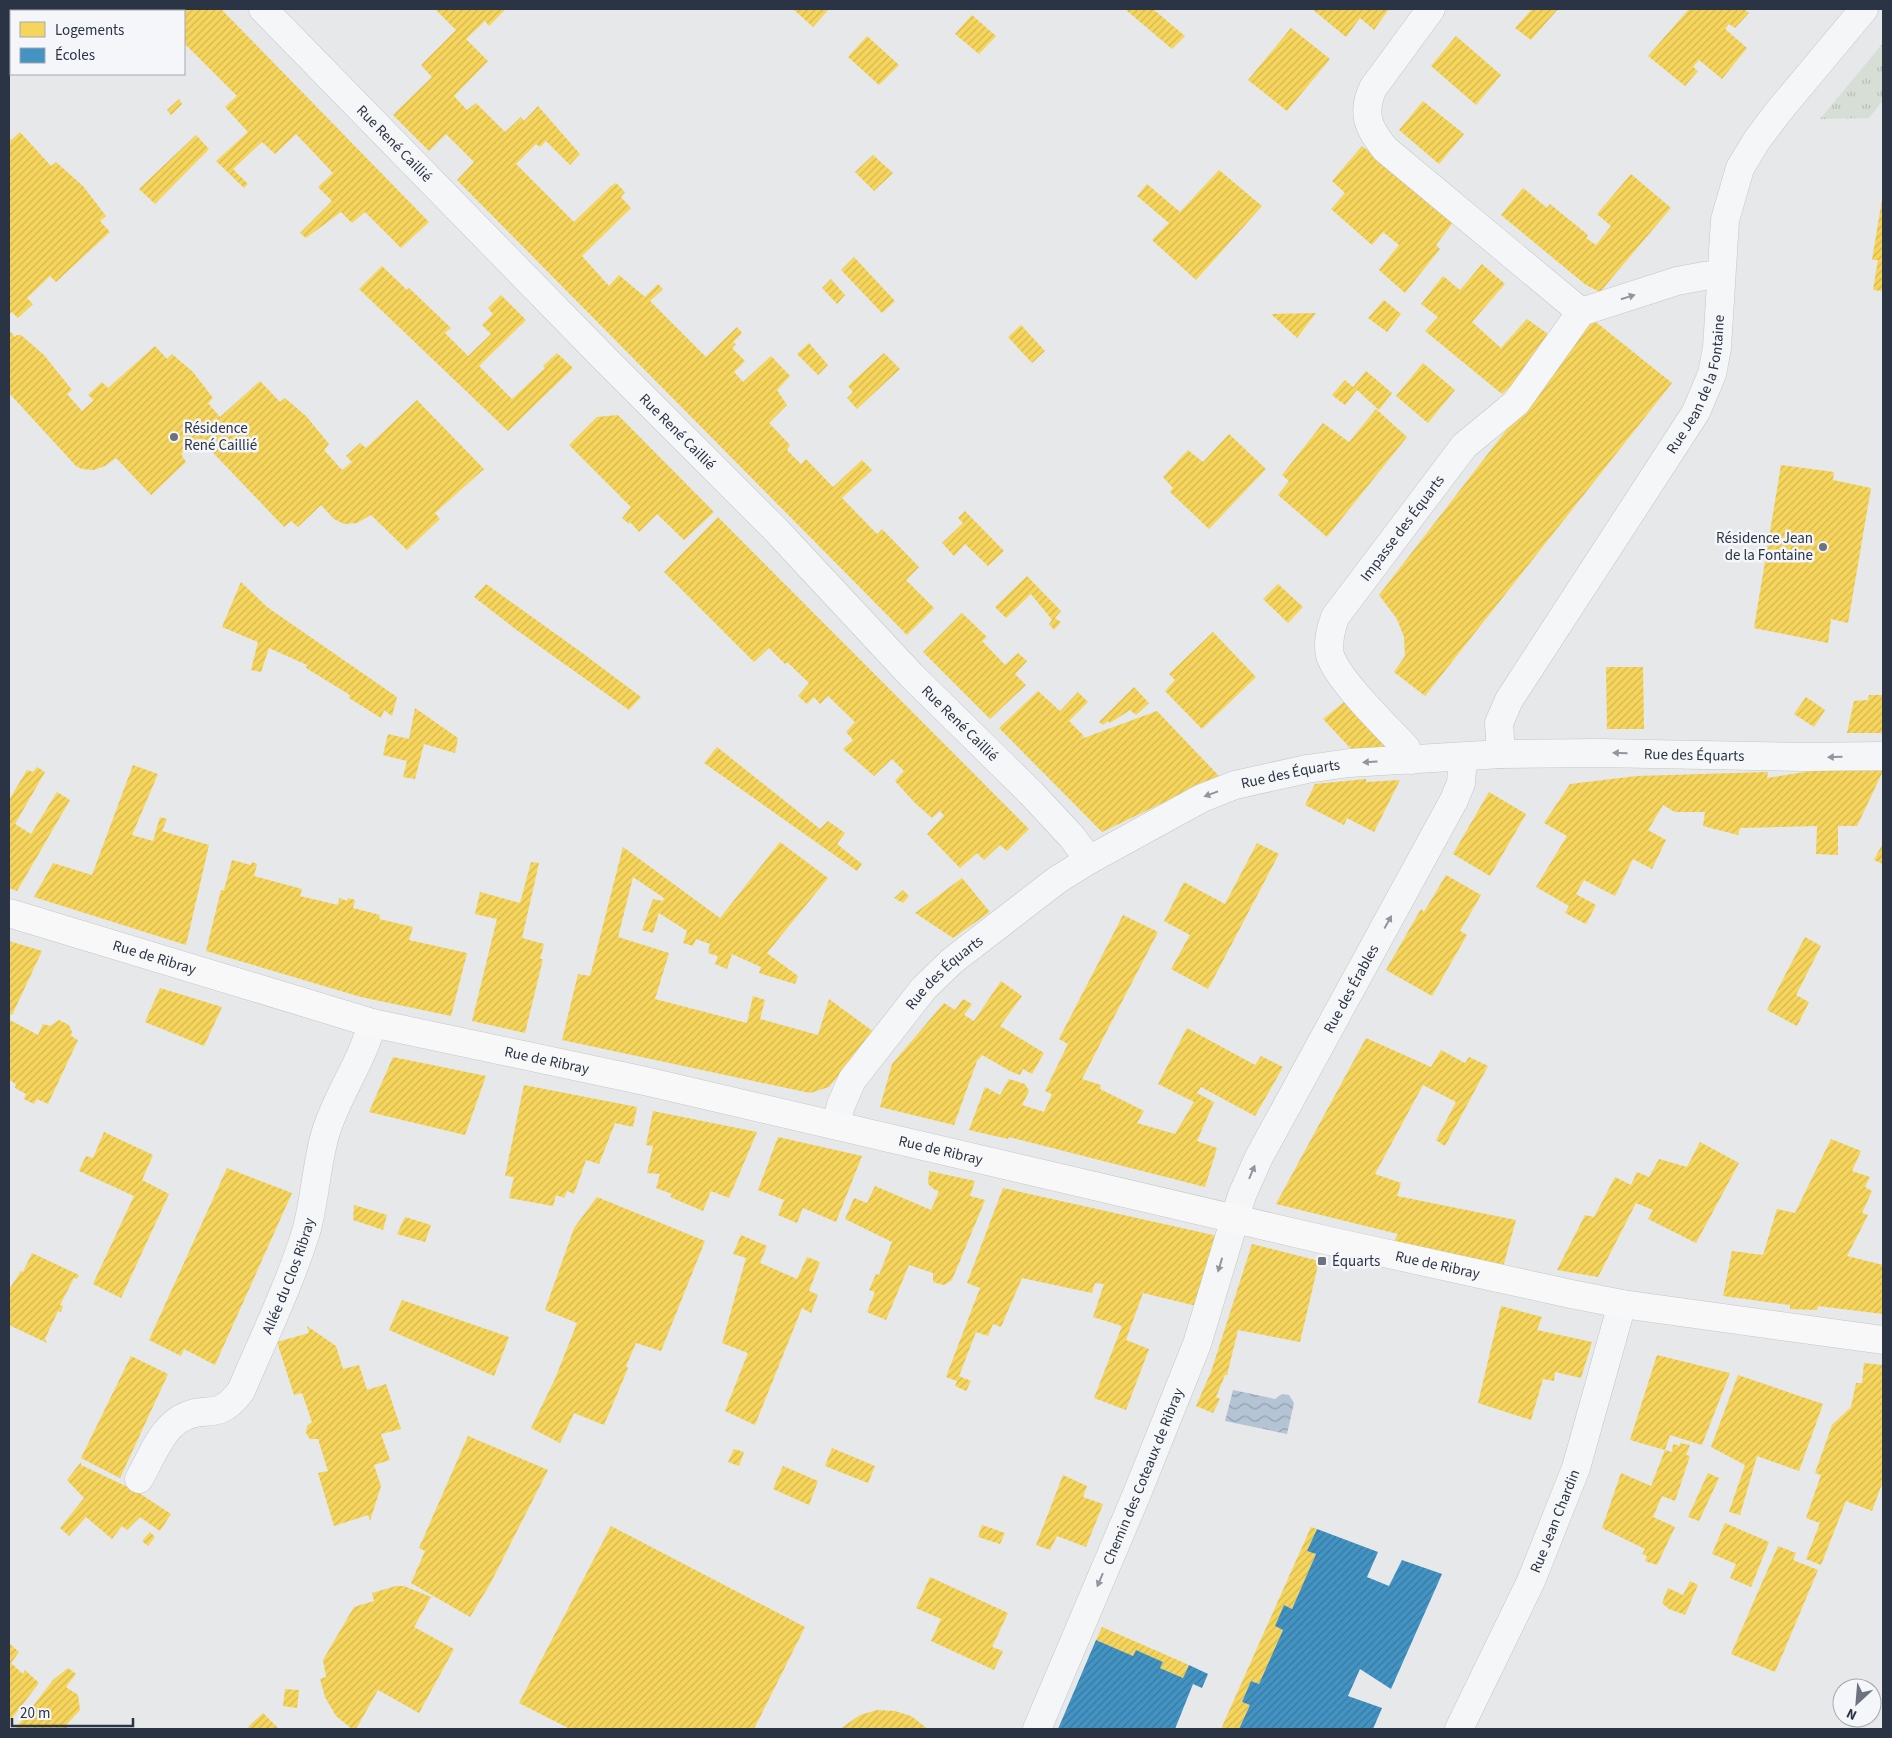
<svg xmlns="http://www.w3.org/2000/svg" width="1892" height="1738" viewBox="0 0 1892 1738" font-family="'Source Sans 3',sans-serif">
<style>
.grass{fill:url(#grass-tufts)}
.water{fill:url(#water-waves)}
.homes{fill:url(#homes-hatch)}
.schools{fill:url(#schools-hatch)}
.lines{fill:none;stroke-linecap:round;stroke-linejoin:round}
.street-casing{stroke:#c4c6c8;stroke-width:29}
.secondary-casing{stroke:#c4c6c8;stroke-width:29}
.street{stroke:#f5f6f7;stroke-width:28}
.secondary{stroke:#f8f8f8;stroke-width:28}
.oneway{fill:#90959e}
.poi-dot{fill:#6c737f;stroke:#f4f6f9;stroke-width:2}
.labels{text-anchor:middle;stroke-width:5;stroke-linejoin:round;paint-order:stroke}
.street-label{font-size:15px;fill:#2b3445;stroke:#f4f6f9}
.poi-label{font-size:15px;fill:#2b3445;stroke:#f4f6f9;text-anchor:start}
</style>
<defs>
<pattern id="grass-tufts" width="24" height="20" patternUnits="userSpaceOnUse" patternTransform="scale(1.25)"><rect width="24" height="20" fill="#d6ded6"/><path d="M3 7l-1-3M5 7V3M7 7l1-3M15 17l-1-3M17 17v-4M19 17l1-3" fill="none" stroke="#b8bfb9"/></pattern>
<pattern id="water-waves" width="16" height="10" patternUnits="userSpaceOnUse" patternTransform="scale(1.25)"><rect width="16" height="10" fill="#b4c4d5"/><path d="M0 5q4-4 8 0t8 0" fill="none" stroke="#93a0af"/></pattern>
<pattern id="homes-hatch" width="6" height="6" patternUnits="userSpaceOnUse" patternTransform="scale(1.25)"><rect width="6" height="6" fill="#f6d55c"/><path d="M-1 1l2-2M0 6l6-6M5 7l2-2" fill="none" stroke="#d3b751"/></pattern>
<pattern id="schools-hatch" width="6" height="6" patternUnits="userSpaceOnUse" patternTransform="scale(1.25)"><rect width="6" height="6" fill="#4393c3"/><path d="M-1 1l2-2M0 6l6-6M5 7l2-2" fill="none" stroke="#3879a0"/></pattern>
</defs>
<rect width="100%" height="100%" fill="#e6e8ea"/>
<!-- grass -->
<path class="grass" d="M1883 43V100L1869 118 1820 119Z"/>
<!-- water -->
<path class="water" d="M1233 1390 1275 1399 1282 1394 1289 1395 1294 1403 1287 1434 1225 1421Z"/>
<!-- homes -->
<path class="homes" d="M151 9H221L429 222 401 248 365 212 352 223 341 212 306 238 300 233 332 201 318 187 333 173 296 134 275 154 262 142 233 169 248 184 244 188 216 161 248 132 225 107 237 96 184 43V11H153Z
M435 9H506L489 26 485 21 466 39 488 61 454 96 467 110 476 103 505 132 521 117 524 121 538 106 580 154 570 165 546 141 540 147 536 144 516 164 574 222 611 186 616 183 625 192 621 197 631 208 582 256 609 286 619 275 645 297 658 284 663 289 650 301 706 357 737 327 742 333 733 342 736 344 732 348 745 361 734 372 743 382 771 356 790 376 777 390 787 405 769 423 790 445 787 450 801 464 806 459 833 487 862 460 872 470 842 498 877 534 882 529 919 567 906 580 934 608 907 635 457 180 474 162 446 134 429 151 393 115 432 77 421 65 456 30Z
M793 9H829L813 27Z
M1127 9H1153L1185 36 1172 49 1126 10Z
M1312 9H1389L1374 30 1360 18 1346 37Z
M1532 9H1558L1531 40 1515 28Z
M1689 9H1744L1749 13 1735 28 1729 24 1725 29 1747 48 1722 79 1699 60 1693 67 1698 71 1685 86 1648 56Z
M972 15 996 36 979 54 955 34Z
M1291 28 1330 59 1287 111 1248 80Z
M867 36 899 65 879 85 848 57Z
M1456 36 1501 75 1476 105 1431 66Z
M179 99 182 104 171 115 167 110Z
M1423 101 1464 134 1439 164 1399 130Z
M20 132 51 166 56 162 83 186 106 216 100 221 110 232 56 282 50 276 27 298 33 304 18 318 12 312 9 315V142Z
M196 135 209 149 155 204 139 189Z
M1362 146 1454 221 1436 245 1440 249 1405 293 1379 270 1399 245 1383 232 1372 245 1331 209 1345 193 1332 181Z
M873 155 893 173 874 191 855 172Z
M1219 170 1262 206 1196 280 1152 240 1169 223 1137 196 1147 184 1180 212Z
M1631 174 1671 208 1600 292 1586 285 1501 215 1523 188 1547 208 1550 204 1588 235 1586 238 1596 245 1611 226 1597 214Z
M1882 200H1883V298L1882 291 1873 290 1878 260H1872Z
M854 257 895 301 882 313 841 270Z
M1482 264 1505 284 1472 322 1501 348 1527 319 1552 337 1542 357 1502 394 1425 331 1438 317 1421 304 1443 276 1460 290Z
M382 266 407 290 409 288 451 328 445 333 468 356 491 334 482 325 493 314 488 308 501 295 526 320 479 366 512 399 545 368 543 366 557 353 573 368 508 431 359 289Z
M831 279 845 295 837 304 822 288Z
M1384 300 1401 314 1387 332 1368 318Z
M1316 313 1297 338 1271 314Z
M1592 319 1672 383 1425 696 1394 672 1405 656 1404 637 1397 619 1379 595Z
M1021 325 1045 351 1032 363 1008 337Z
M9 330 15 337 17 335H21L44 355 72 390 67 394 82 411 94 400 88 395 102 382 108 388 155 346 167 359 172 354 193 372 213 398 208 403 220 417 260 381 280 402 285 398 306 416 329 444 324 450 342 470 352 462 346 456 360 443 366 448 417 400 484 469 435 513 440 519 407 550 371 515 357 523 344 524 334 519 321 505 298 527 291 521 284 527 199 438 181 454 186 462 151 495 116 458 105 466 94 470 82 469 76 466 9 393Z
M809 343 828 365 818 375 797 354Z
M884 353 900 369 857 409 847 398 853 392 848 386Z
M1423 363 1455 390 1428 423 1396 396Z
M1366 371 1392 393 1379 410 1357 390 1345 405 1332 395 1345 380 1353 387Z
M1376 409 1407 437 1327 537 1278 495 1289 481 1282 475 1323 423 1349 442Z
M618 415 714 512 684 540 657 514 639 532 630 522 629 524 622 518 631 507 569 445 597 417Z
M1229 434 1266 469 1209 529 1170 492 1173 488 1163 477 1188 450 1203 462Z
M1781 465 1834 472 1833 480 1871 488 1848 623 1831 619 1828 643 1754 628Z
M965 511 1004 551 988 566 965 544 954 556 942 543 963 523 958 518Z
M718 517 1029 829 1007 851 1000 845 984 860 977 853 960 868 927 834 944 816 940 811 932 818 915 803 895 781 904 771 892 759 874 776 843 749 853 740 846 732 855 722 828 696 820 704 814 697 807 704 798 696 809 683 787 662 785 664 769 648 754 662 664 572Z
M1027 576 1061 611 1055 618 1061 622 1054 630 1049 624 1052 620 1031 594 1006 618 995 607Z
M241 582 267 607 397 697 392 716 384 710 381 718 349 698 350 695 306 668 307 665 269 648 261 672 251 670 258 642 222 627Z
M486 584 581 652 641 697 629 710 518 631 474 597Z
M1278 584 1303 607 1288 623 1263 599Z
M962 613 987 637 982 641 1005 665 1018 653 1027 661 1015 674 1026 685 990 719 923 652Z
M1213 632 1256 677 1202 729 1165 691 1175 680 1169 674Z
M1606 667H1643L1644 729H1607Z
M1134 687 1149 703 1136 715 1130 710 1110 723 1108 721 1103 725 1099 722Z
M1038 691 1060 711 1078 692 1088 702 1069 721 1084 736 1081 739 1157 711 1219 776 1102 832 999 728Z
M1869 695H1883V733H1847L1854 701 1868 700Z
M1806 697 1825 710 1814 727 1794 714Z
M1344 702 1387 748 1353 751 1323 719Z
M415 708 458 738 455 753 424 744 415 779 403 777 407 761 383 755 388 734 409 739Z
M717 747 820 829 828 821 845 833 837 844 862 864 857 871 704 763Z
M133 765 158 774 132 835 153 841 160 817 167 819 162 831 209 845 186 945 34 897 53 863 92 875Z
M37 767 45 772 15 824 31 834 57 792 70 800 17 891 9 888V800L27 770 33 772Z
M1812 771H1883L1857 826H1838V855L1816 854 1817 826 1740 828 1738 835 1703 826 1705 812H1675L1663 805 1648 830 1666 840 1652 869 1633 859 1615 896 1584 880 1576 894 1596 905 1586 924 1565 913 1569 906 1536 887 1567 836 1544 823 1570 784 1637 776 1768 772 1767 778Z
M1366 779V782L1400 780 1374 832 1347 818 1344 825 1305 805 1315 784Z
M1489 792 1526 814 1490 876 1453 854Z
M780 842 828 878 767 953 798 976 795 984 759 973 761 967 732 954 727 969 715 964 718 956 708 953 710 944 696 939 693 946 683 943 687 931 659 913 653 933 642 930 653 899 663 901 664 898 633 877 618 937 669 953 655 999 747 1023 753 996 765 1000 760 1019 818 1035 829 999 874 1032 829 1087 810 1093 562 1040 578 974 590 976 623 847 720 918Z
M1257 843 1279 854 1208 989 1171 969 1190 935 1164 921 1184 882 1225 904Z
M1883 843V864L1874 860Z
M232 860 251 865 252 862 257 864 254 876 302 889 300 896 338 905 339 898 347 901 348 898 355 900 353 908 380 915 379 919 413 927 409 940 467 953 451 1016 361 997 206 951 221 890H224Z
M531 862 539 863 522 938 544 944 540 959H543L525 1033 472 1021 497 919 475 914 480 892 520 903Z
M1446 875 1481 895 1460 931 1467 935 1432 996 1386 970 1421 909 1424 912Z
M962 878 990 912 953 938 915 913Z
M903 890 909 896 903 903 894 898Z
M1123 915 1158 932 1082 1079 1101 1085 1100 1089 1144 1111 1137 1123 1175 1134 1194 1102 1158 1084 1187 1028 1255 1065 1261 1056 1283 1067 1255 1116 1201 1087 1197 1093 1214 1102 1197 1141 1217 1148 1205 1187 1009 1137 1008 1139 969 1130 985 1087 1000 1095 1009 1079 1025 1084 1029 1091 1022 1105 1044 1112 1052 1094 1045 1091 1068 1044 1059 1039Z
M1805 937 1821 946 1796 995 1809 1002 1797 1026 1767 1010Z
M9 941 42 951 12 1015 9 1014Z
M1001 981 1022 996 1000 1026 1044 1053 1032 1074 1023 1069 1020 1075 1010 1071 982 1055 977 1061 954 1125 880 1107 892 1064 944 1003 955 1010 963 999 972 1004 964 1015 974 1021Z
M160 988 222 1007 204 1046 145 1022Z
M10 1020 38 1035 43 1024 50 1026 59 1020 69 1025 72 1032 71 1036 78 1040 48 1104 37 1099 34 1104 24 1099 26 1094 15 1088 16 1084 9 1080Z
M1366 1038 1431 1067 1441 1050 1465 1063 1469 1057 1488 1066 1445 1146 1436 1140 1456 1102 1423 1085 1375 1174 1401 1183 1397 1196 1516 1220 1503 1267 1394 1241 1398 1234 1276 1204Z
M393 1057 486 1076 465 1135 369 1112Z
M524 1085 637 1107 633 1127 615 1123 599 1164 586 1160 574 1194 567 1191 564 1198 556 1195 553 1206 509 1198 514 1177 505 1176Z
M653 1111 757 1132 729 1198 711 1191 703 1211 670 1197 672 1194 656 1188 660 1174 647 1173 653 1146 646 1145Z
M104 1132 153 1155 142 1180 169 1194 121 1298 93 1284 134 1196 79 1171 86 1156 93 1158Z
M778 1137 862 1156 836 1222 803 1208 797 1223 778 1215 784 1200 758 1190Z
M1831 1139 1861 1151 1852 1171 1870 1177 1865 1187 1872 1191 1862 1213 1868 1215 1847 1256 1883 1265V1314L1818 1306 1817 1310 1790 1309V1305L1723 1296 1732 1251 1763 1255 1777 1209 1795 1213Z
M1700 1142 1739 1163 1696 1243 1648 1219 1653 1210 1636 1203 1598 1277 1557 1270 1585 1215 1594 1217 1615 1177 1631 1185 1637 1172 1649 1177 1659 1159 1687 1167Z
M227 1168 292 1193 215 1365 184 1349 181 1356 149 1340Z
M929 1171 975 1181 970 1196 985 1200 952 1280 944 1285 933 1282V1273L909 1265 886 1320 867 1312 875 1292 869 1290 876 1274 879 1275 892 1242 845 1219 854 1198 867 1203 875 1186 931 1210 939 1191 935 1190 928 1184Z
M1003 1188 1222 1237 1205 1308 1143 1293 1126 1340 1149 1349 1126 1410 1094 1398 1122 1326 1093 1317 1104 1284 1095 1283 1092 1293 1022 1278 1001 1327 993 1324 988 1336 976 1332 959 1376 971 1381 966 1391 955 1386 957 1381 946 1377 980 1288 967 1283Z
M597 1197 705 1241 661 1351 636 1343 626 1366 628 1368 604 1425 574 1413 560 1443 531 1428 555 1379 577 1323 545 1310 574 1228Z
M354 1205 387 1215 383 1230 353 1220Z
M405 1217 431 1225 425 1242 397 1234Z
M741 1235 767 1246 760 1263 797 1279 807 1257 820 1262 809 1291 818 1295 811 1313 802 1308 755 1425 725 1411 748 1353 722 1343 746 1258 733 1254Z
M1252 1244 1319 1261 1300 1342 1238 1330 1227 1375H1225L1216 1397 1220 1399 1213 1413 1196 1406 1211 1372Z
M32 1253 79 1275 77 1279 74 1278 60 1305 63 1306 61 1312 58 1311 45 1339 47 1343 9 1325 10 1288 21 1271 23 1272Z
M402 1300 509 1337 494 1376 389 1330Z
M1501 1306 1542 1317 1537 1330 1592 1342 1581 1378 1555 1372 1554 1381 1543 1379 1531 1420 1478 1403Z
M307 1326 336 1346 343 1369 359 1365 367 1390 386 1384 401 1429 381 1434 390 1460 374 1465 381 1486 370 1521 368 1515 334 1526 318 1473 328 1471 318 1439H310L306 1433 307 1426 312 1422 302 1393 294 1395 277 1342 309 1333Z
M1657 1355 1730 1373 1702 1445 1670 1435 1665 1450 1672 1452 1673 1444 1680 1446V1443L1690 1445 1686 1455 1690 1456 1675 1501 1662 1496 1653 1517 1675 1527 1657 1565 1645 1561 1647 1556 1642 1554 1645 1549 1602 1528 1621 1473 1651 1486 1665 1450 1630 1440Z
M131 1356 168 1374 120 1478 81 1458Z
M1864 1363 1883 1365V1481L1872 1511 1846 1501 1821 1565 1806 1559 1820 1523 1806 1518 1821 1475 1815 1473 1832 1425 1851 1407 1856 1383H1862Z
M1738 1375 1823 1404 1799 1471 1757 1456 1740 1515 1729 1512 1745 1465 1711 1447Z
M468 1436 548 1470 490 1584 470 1617 411 1583 425 1551 419 1548Z
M832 1448 875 1466 868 1483 825 1466Z
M734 1449 744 1452 739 1466 728 1462Z
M81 1462V1465L136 1491 171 1514 160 1531 140 1517 127 1530 122 1526 112 1539 86 1517 69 1536 60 1528 84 1498 67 1480Z
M783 1466 818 1481 809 1505 773 1489Z
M1708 1473 1719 1478 1699 1521 1688 1517Z
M1063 1475 1087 1486 1083 1497 1103 1504 1086 1547 1057 1536 1050 1550 1036 1545Z
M1725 1523 1769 1542 1751 1587 1730 1578 1736 1564 1712 1554Z
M982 1525 1005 1533 1000 1544 978 1537Z
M611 1526 805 1627 754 1729H570L519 1703Z
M1311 1527 1317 1529 1307 1551 1316 1554 1292 1609 1284 1605 1275 1626 1283 1630 1259 1684 1251 1681 1242 1702 1250 1705 1239 1729H1221Z
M150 1532 155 1537 148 1546 142 1541Z
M1778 1546 1796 1553 1793 1560 1818 1570 1775 1672 1731 1654Z
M930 1577 1008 1613 992 1647 1003 1651 994 1670 931 1641 941 1619 916 1608Z
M1690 1581 1698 1585 1685 1615 1669 1609 1662 1603 1668 1588 1683 1595Z
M396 1586H404L431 1597 414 1627 454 1649 419 1713 378 1690 356 1729H352L336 1716 325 1697 320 1679 326 1677 323 1660 354 1607 374 1601 372 1593Z
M1102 1627 1189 1665 1183 1678 1160 1668 1163 1662 1136 1650 1133 1656 1096 1640Z
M9 1643 19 1652 11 1663 23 1674 25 1670 39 1683 9 1722Z
M68 1668 76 1674 66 1687 78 1695 80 1710 66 1725 68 1727 66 1729H15L53 1680Z
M285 1689 299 1690 297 1708 283 1706Z
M877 1710 895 1711 911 1716 928 1729H840L860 1715Z
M263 1713 279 1729H250L248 1727Z"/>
<!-- schools -->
<path class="schools" d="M1317 1529 1378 1552 1367 1577 1389 1586 1402 1560 1442 1574 1391 1689 1360 1669 1348 1696 1382 1708 1373 1729H1239L1250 1705 1242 1702 1251 1681 1259 1684 1283 1630 1275 1626 1284 1605 1292 1609 1316 1554 1307 1551Z
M1096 1640 1133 1656 1136 1650 1163 1662 1160 1668 1183 1678 1189 1665 1208 1674 1202 1688 1193 1684 1175 1729H1058Z"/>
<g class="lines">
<!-- street casing -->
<g class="street-casing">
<g id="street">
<path id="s1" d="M263 9 608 362 776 530 911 675 1031 793 1072 837 1089 860"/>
<path d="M1431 9 1373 88C1361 114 1369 129 1385 149L1581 312"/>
<path id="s2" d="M1501 754 1499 723 1509 700 1696 412 1712 374 1717 348 1725 220 1740 168 1757 140 1778 112 1864 9"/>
<path id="s3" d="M1411 760 1406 748C1387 727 1338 681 1330 655 1327 642 1331 629 1335 617L1464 446 1516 403 1581 312 1677 281 1704 276 1720 275"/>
<path id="s4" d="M836 1124 841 1105 852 1080 924 988 952 961 1057 880 1089 860 1202 798 1235 785 1307 769 1349 763 1501 754 1599 753 1805 757 1883 756"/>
<path id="s5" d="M139 1479C150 1460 161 1430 180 1419 206 1403 216 1424 241 1391 263 1339 289 1286 306 1232 315 1200 316 1167 325 1135 336 1096 362 1063 372 1023"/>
<path id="s6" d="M1037 1729 1136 1496 1197 1344 1242 1195 1259 1157 1454 800 1461 783 1463 758"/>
<path id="s7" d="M1459 1729 1531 1581 1576 1468 1622 1304"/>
</g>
</g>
<!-- secondary casing -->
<g class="secondary-casing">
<g id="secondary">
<path id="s8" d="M9 913 372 1023 645 1081 1334 1242 1571 1294 1622 1304 1883 1340"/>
</g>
</g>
<!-- street -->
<use href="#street" class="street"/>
<!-- secondary -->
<use href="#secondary" class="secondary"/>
</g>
<!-- one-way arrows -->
<defs><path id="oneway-solid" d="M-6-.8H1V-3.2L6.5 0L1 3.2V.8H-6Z" transform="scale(1.25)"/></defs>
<g class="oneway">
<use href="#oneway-solid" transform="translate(1628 297) rotate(-18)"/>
<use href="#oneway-solid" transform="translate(1620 753) rotate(-179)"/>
<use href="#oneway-solid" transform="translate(1835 757) rotate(179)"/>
<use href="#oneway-solid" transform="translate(1370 762) rotate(177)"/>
<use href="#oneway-solid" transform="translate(1211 794) rotate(160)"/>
<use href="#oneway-solid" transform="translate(1388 922) rotate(-61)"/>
<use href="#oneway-solid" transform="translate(1252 1172) rotate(-67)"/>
<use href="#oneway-solid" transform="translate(1220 1265) rotate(107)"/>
<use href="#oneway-solid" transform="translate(1100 1580) rotate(113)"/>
</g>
<!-- markers -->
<g class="poi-dot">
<circle cx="174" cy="437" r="5"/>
<circle cx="1823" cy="547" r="5"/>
<rect x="1317" y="1256" width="10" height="10" rx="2.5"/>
</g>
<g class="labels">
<!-- street labels -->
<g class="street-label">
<text dy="5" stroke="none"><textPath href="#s1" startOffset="188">Rue René Caillié</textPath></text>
<text dy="5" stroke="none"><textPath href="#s2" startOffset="426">Rue Jean de la Fontaine</textPath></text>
<text dy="5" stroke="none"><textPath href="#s1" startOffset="592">Rue René Caillié</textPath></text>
<text dy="5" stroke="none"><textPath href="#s3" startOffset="284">Impasse des Équarts</textPath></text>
<text dy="5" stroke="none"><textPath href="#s1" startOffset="998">Rue René Caillié</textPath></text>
<text dy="5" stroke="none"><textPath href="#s4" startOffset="999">Rue des Équarts</textPath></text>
<text dy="5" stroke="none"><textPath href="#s4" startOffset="594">Rue des Équarts</textPath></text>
<text dy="5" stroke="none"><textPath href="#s8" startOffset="152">Rue de Ribray</textPath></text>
<text dy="5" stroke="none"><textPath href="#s4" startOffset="189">Rue des Équarts</textPath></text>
<text dy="5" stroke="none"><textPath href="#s6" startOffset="806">Rue des Érables</textPath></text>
<text dy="5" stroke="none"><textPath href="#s8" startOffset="558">Rue de Ribray</textPath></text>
<text dy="5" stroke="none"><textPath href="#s8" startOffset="962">Rue de Ribray</textPath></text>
<text dy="5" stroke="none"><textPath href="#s8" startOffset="1472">Rue de Ribray</textPath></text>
<text dy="5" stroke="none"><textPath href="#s5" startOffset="268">Allée du Clos Ribray</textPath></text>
<text dy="5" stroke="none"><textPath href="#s6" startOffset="274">Chemin des Coteaux de Ribray</textPath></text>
<text dy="5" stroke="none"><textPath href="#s7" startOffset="229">Rue Jean Chardin</textPath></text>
</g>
<!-- poi labels -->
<g class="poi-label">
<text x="184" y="433">Résidence<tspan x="184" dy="17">René Caillié</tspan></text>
<text x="1813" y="543" text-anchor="end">Résidence Jean<tspan x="1813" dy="17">de la Fontaine</tspan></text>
<text x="1332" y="1266">Équarts</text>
</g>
</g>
<!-- border -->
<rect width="1892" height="1738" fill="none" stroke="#2b3445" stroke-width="20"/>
<!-- legend -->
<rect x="10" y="10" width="175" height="65" fill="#f4f6f9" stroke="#a4a8b1"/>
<rect x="20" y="22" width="25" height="15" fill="#f6d55c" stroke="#a4a8b1"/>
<text x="55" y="35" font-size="15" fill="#2b3445">Logements</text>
<rect x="20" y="48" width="25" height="15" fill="#4393c3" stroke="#a4a8b1"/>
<text x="55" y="60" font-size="15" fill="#2b3445">Écoles</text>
<!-- north arrow -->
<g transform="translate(1857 1703) rotate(206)"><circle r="24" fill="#f4f6f9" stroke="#a4a8b1"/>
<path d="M0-4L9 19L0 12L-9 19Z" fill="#6c737f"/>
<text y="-8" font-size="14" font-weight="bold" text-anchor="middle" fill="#2b3445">N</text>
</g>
<!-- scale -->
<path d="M12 1718v8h121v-8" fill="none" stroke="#2b3445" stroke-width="2.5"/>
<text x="20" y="1718" font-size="15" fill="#2b3445" stroke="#f4f6f9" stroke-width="4" paint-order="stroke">20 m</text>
</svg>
